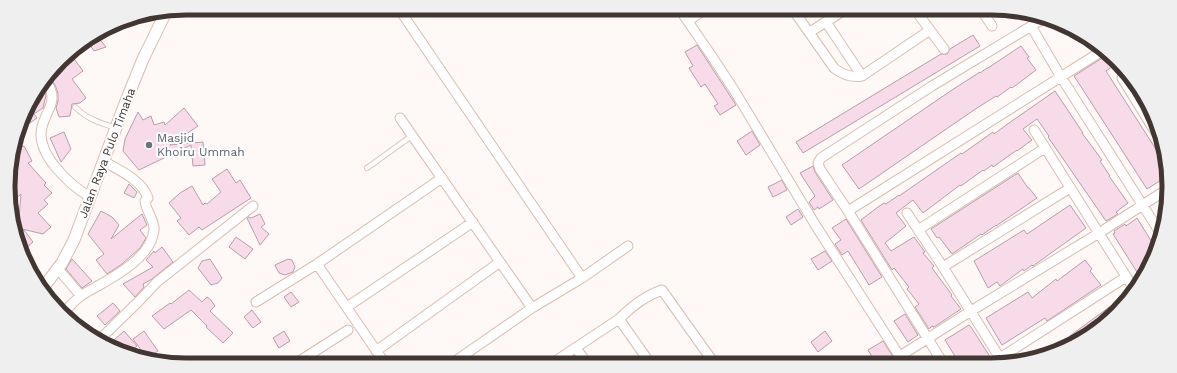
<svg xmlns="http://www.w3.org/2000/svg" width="1177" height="373" viewBox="0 0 1177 373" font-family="'Work Sans',sans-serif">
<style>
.building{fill:#f8dbe9;stroke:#b89eab}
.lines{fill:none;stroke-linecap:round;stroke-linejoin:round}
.service-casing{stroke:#dabdb2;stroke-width:6}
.minor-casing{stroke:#dabdb2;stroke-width:11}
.tertiary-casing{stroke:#dabdb2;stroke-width:13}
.service{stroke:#fff;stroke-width:4.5}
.minor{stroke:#fff;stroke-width:9}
.tertiary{stroke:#fff;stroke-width:11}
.worship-dot{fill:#6b7280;stroke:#fff;stroke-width:1.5}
.labels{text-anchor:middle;stroke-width:4;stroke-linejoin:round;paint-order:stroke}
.worship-label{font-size:12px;fill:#5b616d;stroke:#fff;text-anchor:start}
.street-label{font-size:12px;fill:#423632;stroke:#fff}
.rim{fill:none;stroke:#423632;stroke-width:5}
</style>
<rect width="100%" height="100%" fill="#fef8f6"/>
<!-- building -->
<path class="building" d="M96 35 106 47 94 51 87 41Z
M973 35 980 46 803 153 796 142 941 54H947L950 49Z
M697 45 736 105 720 115 714 106 718 104 705 84 701 87 689 68 693 66 685 52Z
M1021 46 1029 57 1027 58 1036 70 1019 83 1012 88 1011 87 997 97 996 96 974 110 859 189 842 165 952 90 980 72V73L987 68H988Z
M1107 55 1116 64 1106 71 1166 165V177L1147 189 1074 76Z
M72 56 83 71 72 79 86 98 80 103 72 104 70 116 59 117 56 108 58 101V93L55 85 50 77 57 67Z
M42 87 46 95 43 108 34 114 37 118 20 130 27 107Z
M1055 91 1083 133H1082L1102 160 1100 161 1110 176H1109L1128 203 1116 212 1118 214 1106 221 1048 137 1049 136 1037 119 1023 129 1032 140 1017 151V150L993 167 992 165 984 171 983 170 961 186 960 185 923 213 913 200 896 213 906 226 885 243 891 251 914 237 925 252 923 253 934 266 932 268 952 295 951 296 961 309 934 327 932 326 929 329 915 307 919 304 907 289 909 287 894 268 892 270 861 220 878 207 884 203 886 204 899 195V196L961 153 962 154 993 132 994 134 1009 123Z
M184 108 198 126 170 145 203 142 205 165 193 166 191 145 139 170 123 151 125 139 138 112 143 120 151 116 154 125 164 122 165 125Z
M752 131 760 145 746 155 737 141Z
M64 132 71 149 61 162 50 138Z
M24 146 32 161 28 163 46 183 44 185 52 193 44 200 48 204 38 213 51 227 43 234 22 229 17 221 19 218 21 194 12 202 10 163 13 150Z
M813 166 815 172 833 200 819 209 818 207 814 210 809 202 815 196 800 173Z
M227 169 236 183 240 180 251 198 202 230 199 227 189 235 177 221 181 218 169 203 180 193 192 186 203 205 205 203 207 204 221 192 212 179Z
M1018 173 1028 188H1029L1037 198 996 226V225L982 235 981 234 952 254 939 237 937 238 931 229Z
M782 180 787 190 773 197 768 187Z
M129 184 137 192 134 198 124 193Z
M1070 205 1086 228 1033 266 1032 265 1024 271 1023 269 1000 286 997 282 988 288 974 261 1024 230 1027 234Z
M798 209 803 217 791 225 786 217Z
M101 211 112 217 119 225 111 239 142 214 147 225 140 230 146 238 140 248 122 264 107 274 96 260 104 254 88 234Z
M260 214 265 224 261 227 269 234 260 245 247 218 249 217 251 218Z
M1137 218 1155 247 1145 276 1142 280 1113 234 1115 233 1114 231 1125 224 1126 226Z
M846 219 882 277 869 285 848 251 842 255 835 244 841 240 832 228Z
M24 230 33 242 25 249 16 237Z
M236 237 253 249 245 259 229 247Z
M162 247 173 262 152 279 143 284 144 287 135 297 123 284 153 267 146 260 154 251 155 253Z
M825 251 832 261 818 270 811 259Z
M72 259 92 281 82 288 66 269Z
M210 259 222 278 218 283 211 285 198 268 202 261Z
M288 259 292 260 295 267 293 272 285 275 279 273 275 265Z
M1085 260 1092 269 1090 271 1101 285 1047 321 1045 318 1002 345 986 318 1028 292 1032 298 1056 279 1057 281Z
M189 290 202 302 207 297 211 300 215 306 210 311 233 333 223 343 206 327 207 326 191 310 164 329 152 316 170 303 171 304Z
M291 292 299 302 291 307 284 297Z
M113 303 120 311 105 325 97 316Z
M1112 305 1116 311 1108 321 1069 347 1048 353V352Z
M252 310 261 322 253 328 244 317Z
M905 314 918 335 908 342 894 321Z
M969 325 971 327 994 363H959L953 353 945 340Z
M124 331 137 346 130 352 122 349 114 340Z
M144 331 158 351 147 358 133 339Z
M284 331 290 341 279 348 273 338Z
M825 331 832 341 818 352 811 342Z
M883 341 897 363H876L868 350Z"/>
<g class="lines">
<!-- service casing -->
<g class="service-casing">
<path id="service" d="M75 107C87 119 100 123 116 128
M367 168 413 135"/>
</g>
<!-- minor casing -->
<g class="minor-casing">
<path id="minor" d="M399 9 582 278 532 308 454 362
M680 10 711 55 734 90 816 226 904 363
M794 11 834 68C843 75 851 78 862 76L826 22
M916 11 944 49
M982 11 992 26
M688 21 704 10
M1031 26 1061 77 1161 234
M810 32 843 11
M862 76 930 30
M1122 78 1161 141
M46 82C60 100 46 110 42 127 35 154 70 185 90 197
M400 118 532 308
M1034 130 1134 289
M848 211 1102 51
M907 213 943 267 1003 363
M918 230 1045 148
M943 267 1070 188
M58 269 81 296
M582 278 628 246
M256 302 317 264
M347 307 473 222
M64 312C70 306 76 299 82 295 105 281 151 261 154 230 155 221 146 211 145 201L148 198C142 180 119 170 103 161
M619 319 650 363
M99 340 139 301 157 282 253 206
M576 348 586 362
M376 351 500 262
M900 356 971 311 1099 233 1166 190
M1000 358 1126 277
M298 362 348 330
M384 362 317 264 442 178
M554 362 619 319C631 307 647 295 662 290L714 363
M943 363 848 211 820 169 818 163 821 158 932 86 1043 19"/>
</g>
<!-- tertiary casing -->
<g class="tertiary-casing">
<path id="tertiary" d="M42 289 62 263 74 240 126 101 143 59 166 12"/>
</g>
<!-- service -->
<use href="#service" class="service"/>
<!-- minor -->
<use href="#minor" class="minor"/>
<!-- tertiary -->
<use href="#tertiary" class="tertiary"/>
</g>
<!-- markers -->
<circle class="worship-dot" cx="149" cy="145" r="4"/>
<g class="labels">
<!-- worship labels -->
<g class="worship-label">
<text x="157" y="142">Masjid<tspan x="157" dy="14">Khoiru Ummah</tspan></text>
</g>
<!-- street labels -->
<g class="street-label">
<text transform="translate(107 153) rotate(-69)" y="4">Jalan Raya Pulo Timaha</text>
</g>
</g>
<!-- crop -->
<path d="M0 0H1177V373H0ZM186 15H991A171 171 0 0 1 1162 186V187A171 171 0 0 1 991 358H186A171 171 0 0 1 15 187V186A171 171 0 0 1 186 15Z" fill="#f0efef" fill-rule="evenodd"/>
<path class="rim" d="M186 15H991A171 171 0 0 1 1162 186V187A171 171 0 0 1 991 358H186A171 171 0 0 1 15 187V186A171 171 0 0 1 186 15Z"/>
</svg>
